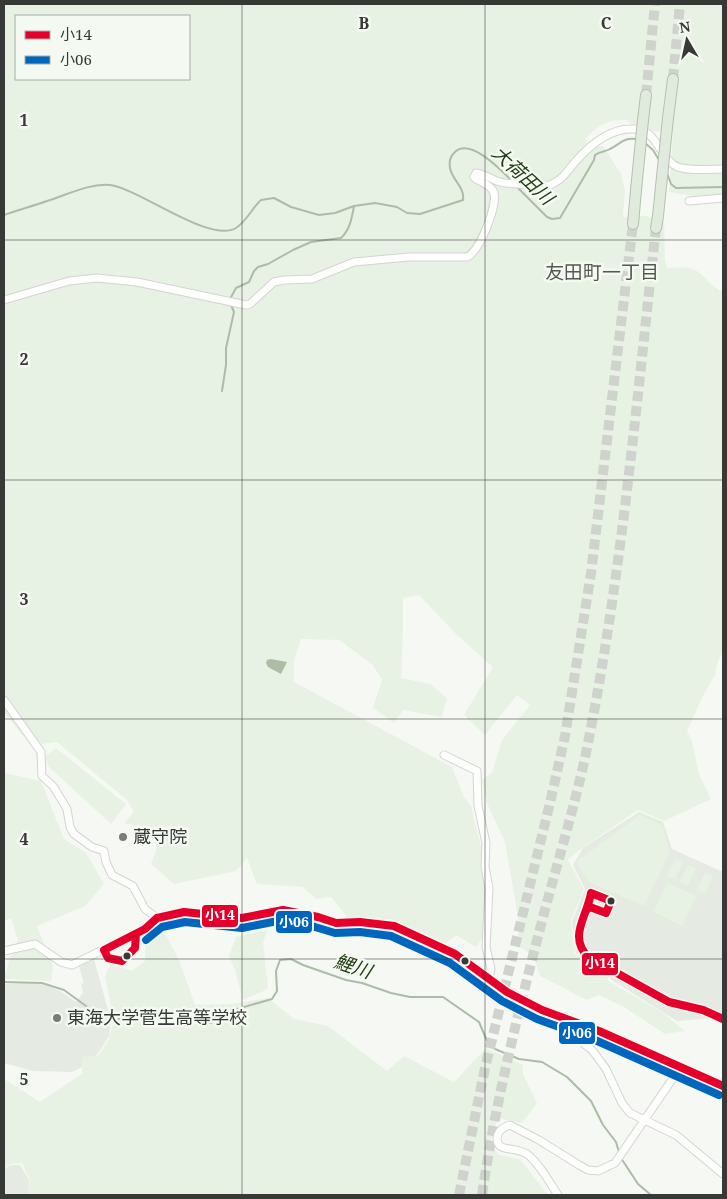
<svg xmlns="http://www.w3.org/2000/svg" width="727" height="1199" viewBox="0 0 727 1199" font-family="'Noto Serif','Noto Sans JP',serif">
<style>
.built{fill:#e5ebe2}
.green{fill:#e8f2e4;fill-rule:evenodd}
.water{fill:#acbca7}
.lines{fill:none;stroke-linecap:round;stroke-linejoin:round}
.stream{stroke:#acbca7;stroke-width:2}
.highway-tunnel{stroke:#cfd2cd;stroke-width:10;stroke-dasharray:10 5;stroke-linecap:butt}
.minor-casing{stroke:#d3d5d2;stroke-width:9}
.highway-casing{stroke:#b5c0b1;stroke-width:12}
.minor{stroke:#fefefd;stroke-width:7}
.highway{stroke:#e0eadd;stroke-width:10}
.highway-bridge-casing{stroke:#b5c0b1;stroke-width:12;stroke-linecap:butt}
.highway-bridge{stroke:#e0eadd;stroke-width:10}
.bus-1-casing{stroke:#f4f9f2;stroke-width:11}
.bus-2-casing{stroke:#f4f9f2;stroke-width:11}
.bus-1{stroke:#e4002b;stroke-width:8}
.bus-2{stroke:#0065bd;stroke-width:8}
.grid{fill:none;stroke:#373936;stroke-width:1;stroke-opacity:0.55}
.poi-dot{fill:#7a7c78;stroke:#f4f9f2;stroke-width:2}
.bus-dot{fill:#373936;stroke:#f4f9f2;stroke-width:2}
.labels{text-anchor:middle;stroke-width:5;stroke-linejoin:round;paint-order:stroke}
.poi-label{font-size:18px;fill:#373936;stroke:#f4f9f2;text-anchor:start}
.water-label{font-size:19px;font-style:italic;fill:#1e3c13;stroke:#f4f9f2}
.neighbourhood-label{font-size:19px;fill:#555953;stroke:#f4f9f2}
.grid-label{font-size:16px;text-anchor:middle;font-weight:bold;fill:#373936;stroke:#f4f9f2;stroke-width:5;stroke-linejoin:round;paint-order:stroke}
.line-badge{stroke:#f4f9f2;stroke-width:2}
.badge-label{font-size:14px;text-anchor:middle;font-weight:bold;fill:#fff}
</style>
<rect width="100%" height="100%" fill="#f5f8f3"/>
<!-- built -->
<path class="built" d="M639 812 663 822 672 849 723 872V1016L713 1018 677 1021 610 979 613 974 576 953 572 922 585 889 573 865 583 848Z
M94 959 111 1021 109 1036 99 1052 86 1065 72 1072 33 1071 4 1063V984L28 983 46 985 60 991 76 1002 83 993 81 984 84 983 79 966Z
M12 1165H20L29 1180 28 1195H4V1169Z"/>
<!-- green -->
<path class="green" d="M4 4H723V197L705 198 669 192 673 132C658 132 637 131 627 120 605 120 600 124 585 139L594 147 603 146 621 174 625 190 623 217 646 216 664 222 665 260 667 268C675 268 687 266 695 270 706 275 711 289 723 291V651L717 664 715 675 703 696 687 731 692 741 699 774 711 799 664 821 638 810 578 851 568 860 584 889 571 921 575 954 607 974 608 981 662 1012 685 1031 665 1034 624 1007 599 995 587 1000 540 976 534 956 518 946 519 923 505 842 486 801 482 780 492 773 502 740 530 705 517 695 485 735 464 715 493 667 457 635 419 595 403 598V631L401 678 430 684 447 698 442 717 403 710 394 723 373 708 382 680 373 665 339 640 301 639 294 660V682L452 767 464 797 471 806 481 847 489 858V928L476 947 456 935 445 944 391 919 348 918 331 897 316 899 303 887 257 884 247 858 236 871 174 884 151 864 162 834 124 823 134 812 127 800 57 742 31 745 4 713ZM16 16H189V79H16Z
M56 748 126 804 111 824 49 767 45 757Z
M4 773 41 781 64 839 86 853 104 884 85 906 37 926 53 966 51 981 4 979 9 961 18 940 11 918 4 921Z
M640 815 662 825 670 852 644 906 589 882 576 862Z
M675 859 683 862 675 879 667 876Z
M688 865 696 868 688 885 680 882Z
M705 873 713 876 705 893 697 890Z
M667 883 696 896 682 926 654 912Z
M160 924 179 960 195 1005 232 1004 268 998 294 1019 328 1026 387 1071 404 1056 454 1082 486 1048 523 1065V1074L537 1103 522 1123 498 1118 490 1143 499 1155 520 1159 548 1195H27L30 1180 22 1163 12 1164 4 1168V1079L40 1102 82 1074V1057L99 1055 109 1039 114 1019 105 977 110 964 132 971 145 961 146 931Z
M267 930 263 943 268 989 243 1000 235 970 229 956 236 937Z"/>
<!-- water -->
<path class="water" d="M271 659 287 662 281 674 268 667 266 663 267 660Z"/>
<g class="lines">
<!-- stream -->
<path class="stream" d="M645 143 653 150 659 160
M667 173 671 184 676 188 723 187
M517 187 547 217 552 219 560 218 594 160 595 155C600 151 605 152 610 149 620 144 624 137 636 139
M4 215C18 210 33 206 47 201 67 195 89 183 110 185 140 189 210 244 236 228 247 221 252 208 261 200L274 198 291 207 319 215 335 213 354 206 375 203 397 207 407 213 420 214 463 200C465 187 452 180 450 168 449 162 450 157 454 153 469 136 501 170 512 181
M230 299 236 288 249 282 254 271 258 267 268 264 293 250 311 242 341 238C350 230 352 217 354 206
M222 391 226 365V348L234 312 231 305
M4 982 42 983 64 990 97 1014 124 1020 173 1011 192 1019 210 1023 227 1017 237 1009 272 999 277 991 276 971 280 960 291 959 303 965 346 980 362 983 391 993 410 997H443L479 1022 487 1041 495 1049 519 1059 542 1062 567 1077 591 1101 603 1125 616 1142 619 1152
M621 1158 638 1184 651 1195"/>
<!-- highway-tunnel -->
<path class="highway-tunnel" d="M673 79 680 4
M646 95 655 4
M459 1195 485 1068 550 803 565 736 591 573 633 224
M482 1195C496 1098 521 1001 546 906 561 850 578 795 589 738 622 570 637 398 656 228"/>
<!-- minor casing -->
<g class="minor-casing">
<path id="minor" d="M689 201 723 198
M4 300 69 281 97 278 137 282 246 305 250 304 274 282 284 280 312 279 354 262 409 257H467C480 251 497 207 494 193 492 186 482 182 476 179L474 177 476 173C485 174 492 180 500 182 506 184 544 186 550 185 561 181 568 171 575 162 589 146 607 130 629 129 657 127 656 152 674 165 684 172 711 169 723 169
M4 700 41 752 42 776 53 786 67 809 70 827 74 834 92 847 104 851 106 862 112 875 133 886 145 909 157 918
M444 755 477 771 478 806 486 843 485 867 489 888 486 947 491 969 489 978
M588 909C581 925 571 943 588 957L669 1002C689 1009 704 1007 723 1019
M4 951 35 944 61 962 72 965 145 929 157 918 184 912 242 918 283 910 318 917 336 923 360 922 394 926 455 954 507 992 542 1010 599 1031 723 1086
M545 1014 592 1050 598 1058 606 1069 622 1103 630 1113 676 1135 723 1174
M579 1040 586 1026
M558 1195C549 1182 540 1164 527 1154 518 1148 502 1150 499 1145 493 1135 502 1127 510 1125L539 1140 579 1165 588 1170 598 1171 615 1163 680 1068"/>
</g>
<!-- highway casing -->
<g class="highway-casing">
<path id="highway" d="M668 118 673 79
M643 120 646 95
M633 224 636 190
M656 228 658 216"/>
</g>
<!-- minor -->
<use href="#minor" class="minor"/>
<!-- highway -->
<use href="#highway" class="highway"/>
<!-- highway-bridge casing -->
<g class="highway-bridge-casing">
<path id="highway-bridge" d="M636 190 643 120
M658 216 668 118"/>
</g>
<!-- highway-bridge -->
<use href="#highway-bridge" class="highway-bridge"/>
<!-- bus-1 casing -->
<g class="bus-1-casing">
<path id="bus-1" d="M588 909 590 907 606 913 611 901 591 893C587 917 568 936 588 957L669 1002 703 1010 723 1019
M136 934 135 948 122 961 108 958 104 950 145 929 157 918 184 912 242 918 283 910 318 917 336 923 360 922 394 926 455 954 507 992 542 1010 599 1031 723 1086"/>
</g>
<!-- bus-2 casing -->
<g class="bus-2-casing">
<path id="bus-2" d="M146 940 162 927 185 922 242 928 283 920 315 927 335 933 360 932 391 936 450 963 502 1001 537 1019 595 1040 719 1095"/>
</g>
<!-- bus-1 -->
<use href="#bus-1" class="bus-1"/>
<!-- bus-2 -->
<use href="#bus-2" class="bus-2"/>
</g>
<!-- grid -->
<path class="grid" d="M242 4V1195M485 4V1195M4 240H723M4 480H723M4 719H723M4 959H723"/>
<!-- markers -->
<g class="poi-dot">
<circle cx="123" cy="837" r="5"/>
<circle cx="57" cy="1018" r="5"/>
</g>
<g class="bus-dot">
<circle cx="611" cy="901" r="4.5"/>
<circle cx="127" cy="956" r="4.5"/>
<circle cx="465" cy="961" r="4.5"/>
</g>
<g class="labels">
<!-- poi labels -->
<g class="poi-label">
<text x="133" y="843">蔵守院</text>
<text x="67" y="1024">東海大学菅生高等学校</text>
</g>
<!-- water labels -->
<g class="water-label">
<text transform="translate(523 175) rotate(43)" y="7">大荷田川</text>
<text transform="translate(353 966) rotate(19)" y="7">鯉川</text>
</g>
<!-- neighbourhood labels -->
<g class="neighbourhood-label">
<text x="602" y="279">友田町一丁目</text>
</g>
</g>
<g class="grid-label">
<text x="364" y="29">B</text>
<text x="606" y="29">C</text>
<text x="24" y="126">1</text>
<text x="24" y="365">2</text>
<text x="24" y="605">3</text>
<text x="24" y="845">4</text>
<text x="24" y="1085">5</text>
</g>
<g class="line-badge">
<rect x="201" y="904" width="38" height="24" rx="5" fill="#e4002b"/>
<rect x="275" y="910" width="38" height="24" rx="5" fill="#0065bd"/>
<rect x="581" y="952" width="38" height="24" rx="5" fill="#e4002b"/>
<rect x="558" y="1021" width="38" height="24" rx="5" fill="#0065bd"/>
</g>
<g class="badge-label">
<text x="220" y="920">小14</text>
<text x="294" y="927">小06</text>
<text x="600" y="968">小14</text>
<text x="577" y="1038">小06</text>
</g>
<!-- border -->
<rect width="727" height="1199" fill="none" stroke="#373936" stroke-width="10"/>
<!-- legend -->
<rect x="15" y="15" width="175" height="65" fill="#f4f9f2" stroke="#a8aca7"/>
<rect x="25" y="31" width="25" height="8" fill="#e4002b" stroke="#a8aca7"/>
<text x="60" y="40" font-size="15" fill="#373936">小14</text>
<rect x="25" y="56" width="25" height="8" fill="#0065bd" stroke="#a8aca7"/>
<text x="60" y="65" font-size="15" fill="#373936">小06</text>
<!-- north arrow -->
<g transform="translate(687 40) rotate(351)" stroke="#f4f9f2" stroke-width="4" paint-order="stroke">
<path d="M0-4L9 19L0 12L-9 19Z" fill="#373936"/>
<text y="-8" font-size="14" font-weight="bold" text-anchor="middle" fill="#373936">N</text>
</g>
</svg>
